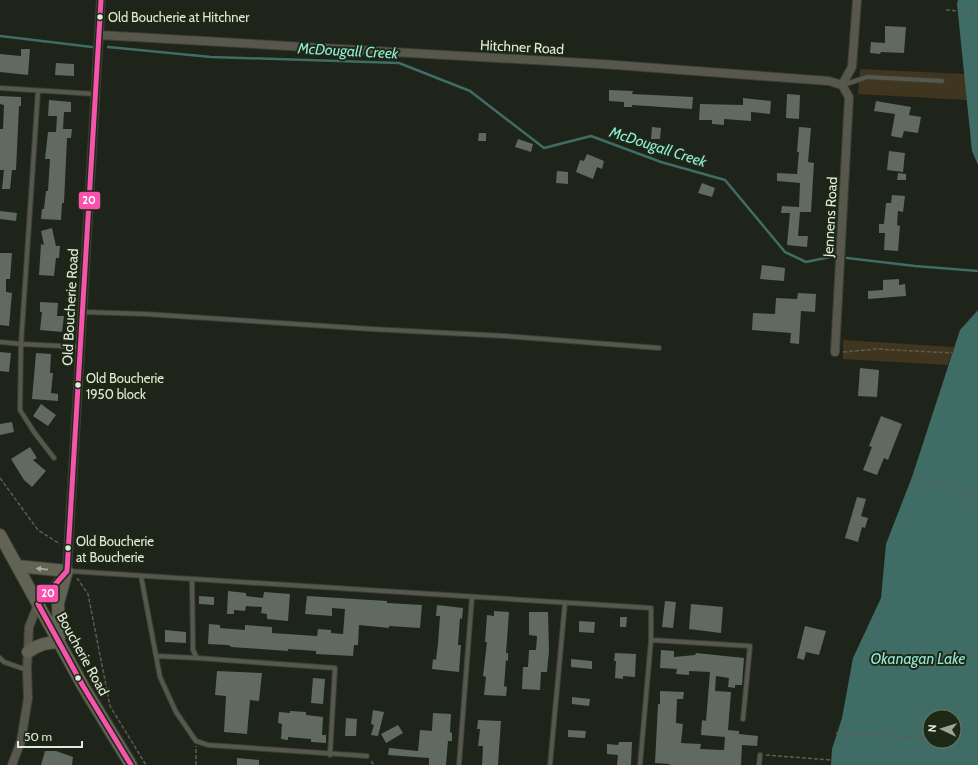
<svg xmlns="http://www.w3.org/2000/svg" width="978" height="765" viewBox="0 0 978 765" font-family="Cabin,sans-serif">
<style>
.green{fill:#40351e}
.water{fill:#3f6d65;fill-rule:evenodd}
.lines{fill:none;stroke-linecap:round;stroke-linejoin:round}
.stream{stroke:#3f6d65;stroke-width:2.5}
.building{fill:#606a61}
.service-casing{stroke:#393f35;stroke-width:6}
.minor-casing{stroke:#393f35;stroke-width:10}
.secondary-casing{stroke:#393f35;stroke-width:14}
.path{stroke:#5b5d53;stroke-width:1.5;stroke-dasharray:4 2;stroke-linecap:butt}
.service{stroke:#57584b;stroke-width:4}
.minor{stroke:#57584b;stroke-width:8}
.secondary{stroke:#626354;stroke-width:12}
.bus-1-casing{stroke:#1d2914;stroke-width:8}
.bus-1{stroke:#f653ac;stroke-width:5}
.oneway{fill:#a8ad9f}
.bus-dot{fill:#e2eadd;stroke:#1d2914;stroke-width:1.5}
.labels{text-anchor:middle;stroke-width:4;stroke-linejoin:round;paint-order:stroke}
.bus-label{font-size:13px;fill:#e2eadd;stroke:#1d2914;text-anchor:start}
.street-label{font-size:14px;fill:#e2eadd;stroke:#1d2914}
.water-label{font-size:15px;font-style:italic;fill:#92e9db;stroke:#1d2914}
.line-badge{stroke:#1d2914;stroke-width:1.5}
.badge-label{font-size:11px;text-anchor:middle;font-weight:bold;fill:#fff}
</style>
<rect width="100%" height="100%" fill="#1e2419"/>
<!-- green -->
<path class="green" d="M860 69 965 74 967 100 858 94Z
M843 340 954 347 948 365 843 359Z"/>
<!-- water -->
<path class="water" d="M958 0H978V165L972 151 957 4Z
M978 310V765H831L832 749 842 718 853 658 881 598 886 544 912 477 960 330ZM930 717H954V741H930Z"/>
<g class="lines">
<!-- stream -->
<path class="stream" d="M0 36 92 47
M108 47 211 57 399 63 470 91 544 148 591 136 661 162 725 180 785 252 806 262 830 257
M847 258 915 266 978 271"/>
</g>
<!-- building -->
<path class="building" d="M885 26 906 27 904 53 881 52 880 54 870 53 871 42 885 43Z
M21 49H30L28 75 0 72V54L21 56Z
M56 63 74 64V76L55 75Z
M609 90 633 91 632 94 693 97 692 109 632 105V107H624V102L609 101Z
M787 94 800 95 799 119 786 118Z
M0 96 21 97V106H19L16 170H12L10 189H2L4 170H0V129H3L4 105 0 104Z
M743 98 771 101 770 114 751 112V121L724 119V125L712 124V120H699L700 104 743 105Z
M49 100 71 102V112H64L63 129H72L71 138H67L64 203H62L61 220 41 219 42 209H44L46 191H48L50 159H45L48 132H56L57 116H48Z
M876 101 911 107 909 115 921 117 918 133 904 131 902 138 891 136 895 114 874 111Z
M652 127 661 128 660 139H651Z
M799 127 811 128 808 162 814 163 811 212H800L798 236H808L807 247 787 245 790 213H781L782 206 799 207 800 183 777 181V173L797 174 799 152H797Z
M479 133H486V141H478Z
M518 139 533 144 531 152 515 147Z
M889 151 905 153 903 172 887 170Z
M587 154 604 161 602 169 597 167 593 179 576 172 580 160 584 161Z
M557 171 568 172V184L556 183Z
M898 173 906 174V180H897Z
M702 183 715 188 712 197 698 193Z
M892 195 905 196 903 212 898 211 897 225 900 226 898 251 884 250 885 233H879V224H884L886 203H891Z
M0 211 17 213 16 221 0 219Z
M52 228 56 246H60L59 258H56L54 276 39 275 41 244 44 245 41 231Z
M0 253H12L10 279H6V292L12 293 9 326 0 325Z
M762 265 785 268 784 281 760 279Z
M899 279V285L905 284 906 296 868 299V291L883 290V280Z
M798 293 816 294 815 312 801 311 799 344 790 343 791 333 752 330 753 313 775 314 776 298 797 299Z
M40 302 58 303 57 316H64L62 332 40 330 42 312H40Z
M0 352 11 353 9 372 0 371Z
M36 353 51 354 50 373H53L51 393 58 394V401L32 399Z
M860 368 879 370 877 397 858 396Z
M41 404 56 415 48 426 33 416Z
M881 416 902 424 888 460 884 458 877 475 863 470 872 447 869 446Z
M12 422 14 432 0 435V424Z
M30 447 37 458 33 460 46 471 32 487 24 480 11 459Z
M857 497 866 499 861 516 868 518 865 528 862 527 858 542 845 538Z
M228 591 246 593V596L263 598 264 592 290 594 288 621 267 619V614L261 613 262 607 246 606 245 611 234 610V614H227Z
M199 596 214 597V605L199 604Z
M307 596 387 601V603L422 605 420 628 389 626V628L359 625 358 645H354L353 656 316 654V651L288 649V651L231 647V646L227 645 208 644 209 624 220 625V628L245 630V625L272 627V633L317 636 318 629 331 630V633L343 634 345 609 332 608V616L305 614Z
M665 601 676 602 673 628 662 627Z
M691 604 723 607 721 633 689 629Z
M437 605 463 608 462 619 460 618 458 645H461L459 672 432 669 433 659 436 660 438 643 440 616H436Z
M494 611 509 612 506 653H508V661L506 660 504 686 507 687 506 696 484 695 486 677 483 676 487 642H485L487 615 494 616Z
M529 612H548L549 651 547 672H541L540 690 522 689 523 667H528L529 650H536L537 636 529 635Z
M620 617H627L626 627H620Z
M579 621 595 622 594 633 579 632Z
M805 626 826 631 819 655 806 652 804 660 797 658Z
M165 630 186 632V643L165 642Z
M661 650 674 651V657L695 655 696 653 744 658 742 685H735V688L728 687 729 678 716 676 715 691 731 692 728 730 739 731V734L758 736 757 746 742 745 741 765H669L670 764 655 763 658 704H660V691L684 692 683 699H677L676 723 683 724 681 743 701 744 700 749 724 750 725 737 701 735 702 720 706 721 710 672 689 671V675L676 674 677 669 660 668Z
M615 653 636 654 635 677 623 676V679L615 678 616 661H614Z
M571 659 592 661V669L571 667Z
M217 671 262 673 259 701 250 700 247 734 224 732 226 696 215 695Z
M313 678 325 679 323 704 311 703Z
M572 697 590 699 589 706 572 704Z
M373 710 384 712 378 736 371 735 374 725 371 724Z
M290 711 306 712V715L323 717 322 735H326V743L311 742V739L288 737V740L281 739 282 724 278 723 279 712 290 713Z
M433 713 451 714 450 732 452 733V741H448L446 765H429V758L388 755 389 748 418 751 420 730 432 731Z
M346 718 357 719 356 736H345Z
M478 720 501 721 498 765H482L483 746H478L480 729H477Z
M398 725 403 733 386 743 381 734Z
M568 730 586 731 585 738 568 737Z
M619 742H632L631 765H617L618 755 607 754V744L618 745Z
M45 751H56L73 757 72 765H41Z
M237 758 259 760V765H237Z"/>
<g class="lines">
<!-- service casing -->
<g class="service-casing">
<path id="service" d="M843 85 867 77 942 81
M0 88 95 94
M38 91 21 344 20 410 34 432 54 458
M83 312 145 314 371 329 505 336 659 348
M0 342 21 344 81 347
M68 571 651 608V640L640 765
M141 576 160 677 176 712 196 741 208 745 367 756
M192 579 193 650 197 658 335 668 330 755
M651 640 750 646 743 719
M156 656 197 658
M0 658 4 662 27 670
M459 765 472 597
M550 765 565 603
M759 765 760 755"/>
</g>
<!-- minor casing -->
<g class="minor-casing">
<path id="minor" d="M99 35 602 64 829 81 842 85
M842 85 852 67 857 0
M835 352 849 97 842 85
M12 765 21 741 28 698 27 670 29 627 38 604 67 571 101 0"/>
</g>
<!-- secondary casing -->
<g class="secondary-casing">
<path id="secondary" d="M0 535 83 686 131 765
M17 566 67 571 58 603 59 640
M28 652C39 644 46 643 59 642"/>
</g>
<!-- path -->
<path class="path" d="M946 10 973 12
M971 12 972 6
M843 352 877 349 952 353
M912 477 973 497
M0 478 38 530 60 544
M77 578 88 594 110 706 146 765
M836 733 924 738
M766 755 831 760
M371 761 374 765
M196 765V746"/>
<!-- service -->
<use href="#service" class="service"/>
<!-- minor -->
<use href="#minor" class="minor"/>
<!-- secondary -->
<use href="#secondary" class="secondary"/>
<!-- bus-1 casing -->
<g class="bus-1-casing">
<path id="bus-1" d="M101 0 67 571 38 604 83 686 131 765"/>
</g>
<!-- bus-1 -->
<use href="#bus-1" class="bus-1"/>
</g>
<!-- one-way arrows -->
<defs><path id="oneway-solid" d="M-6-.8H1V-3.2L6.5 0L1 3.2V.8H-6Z"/></defs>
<use class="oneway" href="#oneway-solid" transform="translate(42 569) rotate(-174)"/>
<!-- markers -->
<g class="bus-dot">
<circle cx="100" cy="17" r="3.5"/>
<circle cx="78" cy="385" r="3.5"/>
<circle cx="68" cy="548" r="3.5"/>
<circle cx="78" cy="678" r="3.5"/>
</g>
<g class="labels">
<!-- bus labels -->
<g class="bus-label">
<text x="108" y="22">Old Boucherie at Hitchner</text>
<text x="86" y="383">Old Boucherie<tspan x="86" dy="16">1950 block</tspan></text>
<text x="76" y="546">Old Boucherie<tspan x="76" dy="16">at Boucherie</tspan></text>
</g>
<!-- street labels -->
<g class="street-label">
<text transform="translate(522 47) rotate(3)" y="5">Hitchner Road</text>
<text transform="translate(830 217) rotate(-87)" y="5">Jennens Road</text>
<text transform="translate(70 307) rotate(-87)" y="5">Old Boucherie Road</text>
<text transform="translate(83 654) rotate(61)" y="5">Boucherie Road</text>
</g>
<!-- water labels -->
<g class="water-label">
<text transform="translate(348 51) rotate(3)" y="5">McDougall Creek</text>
<text transform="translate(658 147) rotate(18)" y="5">McDougall Creek</text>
<text x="918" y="664">Okanagan Lake</text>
</g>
</g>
<g class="line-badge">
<rect x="78" y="191" width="23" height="19" rx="4" fill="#f653ac"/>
<rect x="36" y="584" width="23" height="19" rx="4" fill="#f653ac"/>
</g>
<g class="badge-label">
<text x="89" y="204">20</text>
<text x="48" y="597">20</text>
</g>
<!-- north arrow -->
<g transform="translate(942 729) rotate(274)"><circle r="19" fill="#1d2914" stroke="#6c7664"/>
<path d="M0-3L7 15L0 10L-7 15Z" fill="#9da598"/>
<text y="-6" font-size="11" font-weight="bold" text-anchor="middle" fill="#e2eadd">N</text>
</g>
<!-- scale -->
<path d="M18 741v6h64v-6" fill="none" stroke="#e2eadd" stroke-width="2"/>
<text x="24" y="741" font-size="12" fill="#e2eadd" stroke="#1d2914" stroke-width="3" paint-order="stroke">50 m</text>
</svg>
